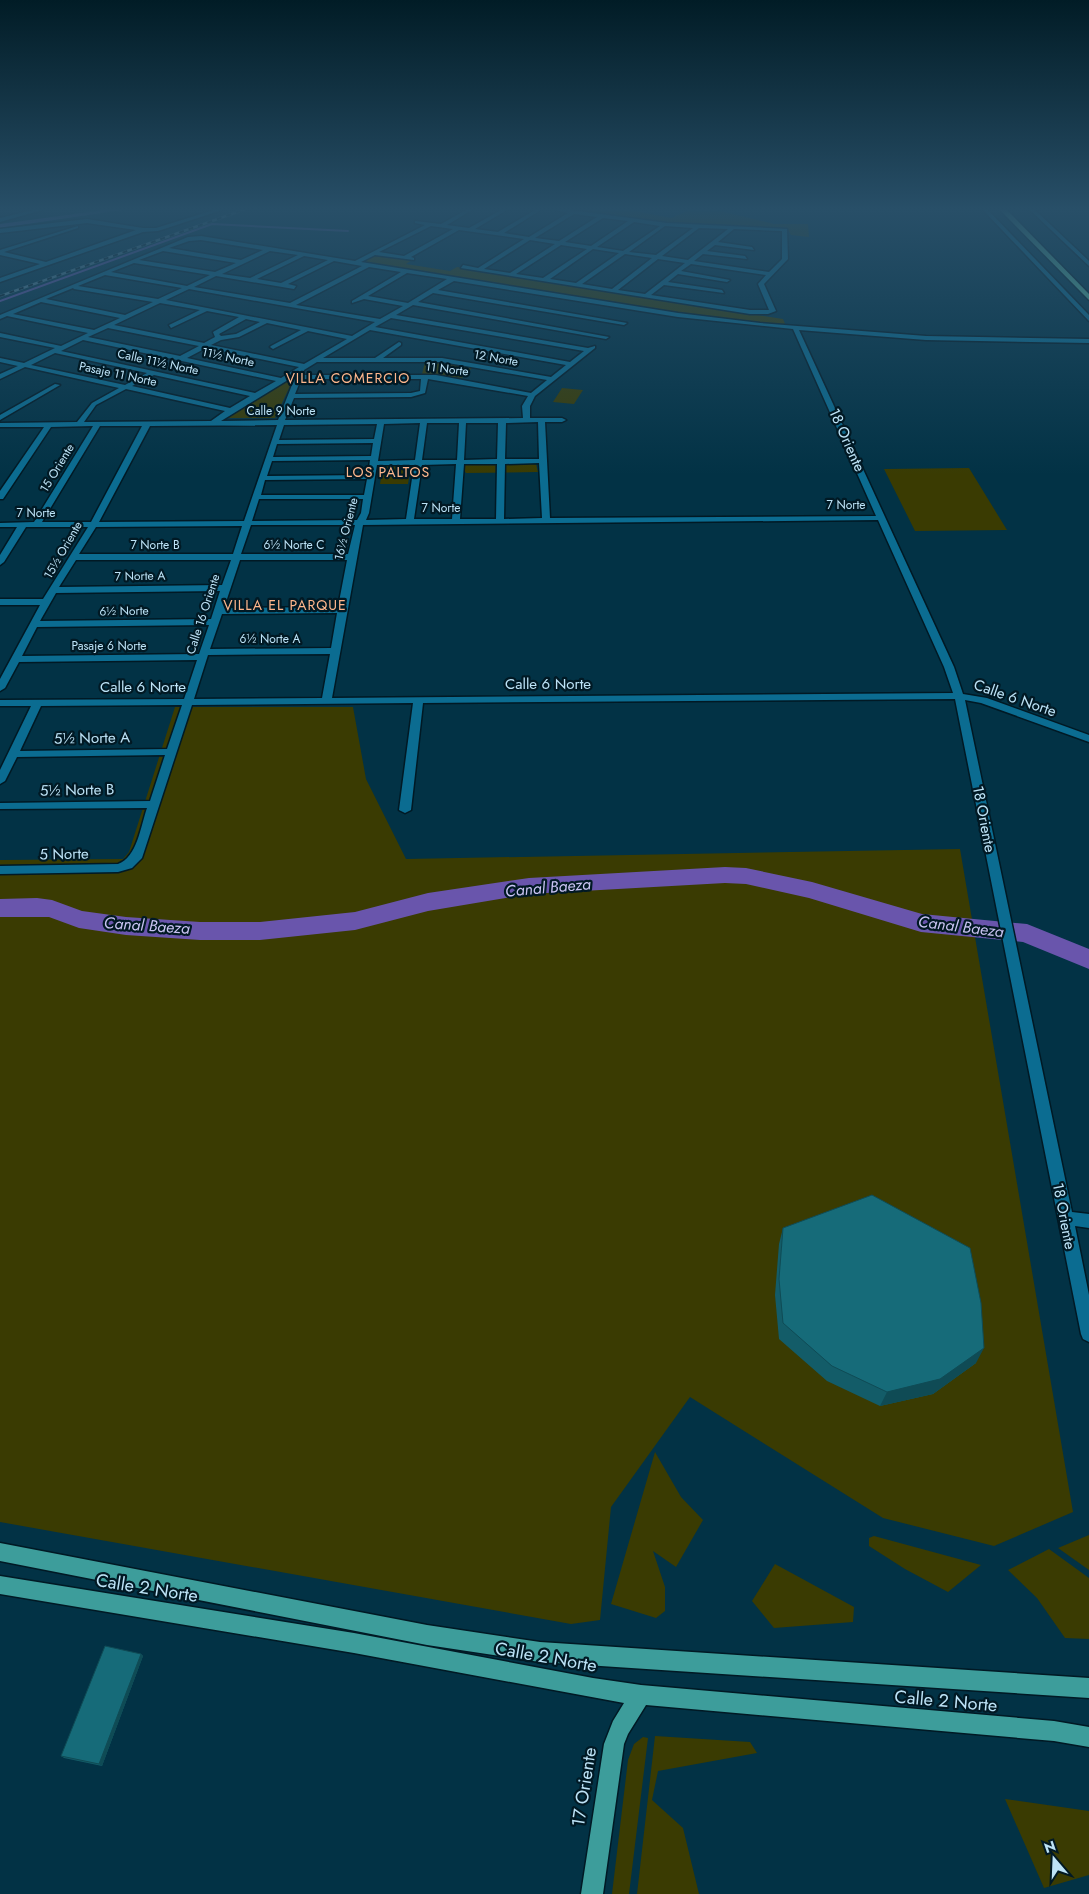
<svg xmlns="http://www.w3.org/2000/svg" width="1089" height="1894" viewBox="0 0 1089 1894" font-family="Jost,sans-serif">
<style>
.green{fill:#3a3b02}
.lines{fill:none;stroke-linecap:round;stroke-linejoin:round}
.stream{stroke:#6955ac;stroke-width:2}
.canal{fill:#6955ac;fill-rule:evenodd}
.river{fill:#6955ac;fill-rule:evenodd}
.minor-casing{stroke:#011924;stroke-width:3}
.major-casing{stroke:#011924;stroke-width:3}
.highway-casing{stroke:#011924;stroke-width:3}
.minor{fill:#0b6c91;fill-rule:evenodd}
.major{fill:#3d9d9b;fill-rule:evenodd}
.highway{fill:#5fbda1;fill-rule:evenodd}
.rail-casing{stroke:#5a8699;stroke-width:2.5}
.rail{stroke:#011924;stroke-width:2;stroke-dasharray:5;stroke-linecap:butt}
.wall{fill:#135c68}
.shaded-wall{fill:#0f4b55}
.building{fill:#166b79;stroke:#0f4b55}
.labels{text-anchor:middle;stroke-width:4.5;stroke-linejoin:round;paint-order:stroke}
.far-street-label{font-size:12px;fill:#bde3f7;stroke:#011924}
.far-neighbourhood-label{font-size:14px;letter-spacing:1px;fill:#feb78d;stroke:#011924}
.street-label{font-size:15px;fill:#bde3f7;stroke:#011924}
.water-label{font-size:16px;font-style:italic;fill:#cac4f3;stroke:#011924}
.near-street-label{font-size:18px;fill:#bde3f7;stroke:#011924}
</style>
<rect width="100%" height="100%" fill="#023245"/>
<!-- green -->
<path class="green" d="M568 210H630L671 218 690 210H716L774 224H808L809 237 791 235 787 228 668 224Z
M376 255 412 260 406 264 450 271 457 267 783 319 786 326 675 313 364 262Z
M425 362H439L472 368 462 378 422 374Z
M289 382 291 384 275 418H222L284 383Z
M562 388 583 390 574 404 553 402Z
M536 464 538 472 466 473 460 465Z
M383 465H411L408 484H380Z
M969 468 1007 530 915 531 884 469Z
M175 707H353L366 779 406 859 960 849 1073 1512 994 1546 883 1518 690 1397 611 1507 600 1620 571 1624 0 1522V860L123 859 129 852Z
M655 1452 681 1497 703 1520 676 1567 653 1551 665 1587V1611L656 1618 611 1604Z
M1089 1535V1570L1058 1548Z
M874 1536 981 1565 948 1592 905 1569 869 1546V1538Z
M1049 1549 1089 1578V1639L1065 1638 1037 1598 1008 1570Z
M775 1564 854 1607 853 1622 774 1628 752 1601Z
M655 1736 750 1742 757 1753 658 1771 652 1800 683 1828 699 1894H637Z
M643 1737 648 1738 629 1894H612L628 1760 634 1744Z
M1005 1799 1089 1811V1875L1044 1888Z"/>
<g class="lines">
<!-- stream -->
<path class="stream" d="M0 301 212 224 348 231"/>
<!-- canal -->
<path class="canal" d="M104 210H122L0 228V224Z"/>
<!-- river -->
<path class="river" d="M725 867 746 868 812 882 922 914 1027 924 1089 949V969L1023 942 921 932 809 898 746 884 725 883 529 894 428 911 355 930 260 940H200L126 935 79 928 49 917H0V899L37 898 52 900 82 911 126 917 200 922H260L355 912 428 893 529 878Z"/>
<!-- minor casing -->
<g class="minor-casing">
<path id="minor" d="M33 210H42L0 222V218Z
M214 210H222L158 231 143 232 0 282V278L40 264 0 255V250L78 226V228L4 252 46 262 136 230 87 223 0 233V229L87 219 143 228H156Z
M466 210H472L447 225 469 228 501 210H507L475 229 498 232 535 210H541L504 233 529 237 568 213 555 210H570L667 223 787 229 788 259 764 284 776 311 768 314H750L461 268 463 265 478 268 524 239 459 230 411 257 414 258V260L375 255 361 262 678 313 760 323 926 336 1089 339V343L926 340 799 330 954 667 963 694 987 698 1089 735V742L981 703 965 700 1072 1212 1089 1214V1228L1075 1226 1089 1295V1342L1083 1339 1081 1334 955 699 423 703 411 810 405 813 399 810 413 703 192 705 142 858 132 868 118 872 0 874V866L118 864C137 858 141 825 147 808L0 809V803L150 801 165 755 17 757 5 781 0 784V770L31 706H0V700L184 699 197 660 19 662 5 688 0 691V679L40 605H0V599H43L88 527H26L4 562 0 565V555L17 527H0V523L34 522 93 426 51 427 3 499H0V491L44 427H0V423L77 422 92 403 119 388 25 367 0 379V374L18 366 0 362V358L24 363 55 348 0 337V333L61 346 88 333 7 316 0 319V315L188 237 201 236 355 261 425 225 415 223V221L441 224ZM574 214 597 217 559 241 535 238ZM603 218 628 221 591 246 565 242ZM634 222 660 226 623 251 597 247ZM431 226 453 229 404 256 379 252ZM665 226 693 228 656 255 629 252ZM699 228 728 229 688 260 662 256ZM734 229 782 231V259L769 272 694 261 703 254 747 259 745 256 707 251 715 245 754 250 752 247 718 242ZM201 240 263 250 241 260 169 248 189 241ZM530 240 555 244 510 273 484 269ZM561 245 587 249 543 278 516 274ZM593 249 619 253 576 283 550 279ZM163 251 236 263 215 272 139 260ZM270 251 298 255 250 278 222 274ZM625 254 652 258 612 289 582 284ZM304 256 328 260 281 283 257 279ZM658 259 685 263 645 294 618 290ZM334 261 362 266 290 303 194 287 216 276 294 289 296 286 288 284ZM134 263 210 275 187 286 111 272ZM691 264 766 275 758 284 769 310H750L651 295 664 285 724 293 722 290 668 282 678 274 727 282 730 280 681 271ZM369 267 401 272 352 301V303L364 299 403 306 380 319 296 305ZM407 273 447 279 408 303 368 296ZM105 275 182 288 158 299 78 286ZM454 281 678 317 793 329 876 516 550 518 545 422H562L566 420 562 418H530V406L535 396 595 348V346L588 348 396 315 413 305 606 339 609 337 418 302 433 293 624 325 627 323 438 290ZM73 288 74 289 153 302 125 315 46 299ZM189 289 375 322 352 336 166 300ZM41 302 120 318 94 330 13 314ZM160 303 200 310 169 325 171 328 207 311 239 317 213 332 215 337 204 343 114 325ZM391 318 584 351 570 362 375 327ZM246 319 260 322 236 334 221 336 219 334ZM267 323 301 330 271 346 270 347 273 349 308 331 347 339 304 364 211 345 221 340 239 337ZM108 328 199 346 180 356 88 337ZM370 330 566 365 551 377 442 358H383L401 345V343L399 342 375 358H323ZM83 340 276 381 255 393 61 351ZM206 348 299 367 281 378 187 358ZM55 353 147 373 125 385 31 365ZM317 362H442L547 380 531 393 436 375H302L304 370ZM154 375 250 396 230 408 132 386ZM296 375 278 420 221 421ZM301 379H421L420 391 411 393 295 394ZM428 379 528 396 522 406 523 418 285 420 294 398 411 397 425 393ZM126 389 225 411 211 421 84 422 96 405ZM538 422 539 459H505L506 423ZM420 423 415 460 378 461 384 424ZM427 423H459L457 460H422ZM466 423H498L497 459 464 460ZM377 424 374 439 279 440 284 425ZM277 425 244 521 99 522 150 426ZM100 426H142L91 522H42ZM373 443 371 456 273 457 277 444ZM370 460 368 475 267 476 272 461ZM539 463 542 518 504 519 505 464ZM456 464 452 519H414L422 465ZM464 464H497L496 519H460ZM377 465H414L406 519 366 520 369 513ZM367 479 364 495H261L265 480ZM259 499H363L361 513 357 520 252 521ZM878 520 944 667 953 693 332 698 363 525ZM251 525H355L348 554H241ZM242 526 233 554H79L96 527ZM76 560H231L222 585 59 587ZM240 560H347L338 607 224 608ZM220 591 211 619 40 621 56 593ZM337 613 331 648 210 649 222 614ZM209 625 199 654 22 656 37 627ZM330 654 322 698 194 699 208 655ZM182 705 167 749 20 751 41 706Z
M983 210H988L1089 315V321Z
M1030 210H1035L1089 261V266Z
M55 384 60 385 0 420V415Z"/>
</g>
<!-- major casing -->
<g class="major-casing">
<path id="major" d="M0 1543 427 1625 540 1642 1089 1678V1698L540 1662 427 1645 0 1561Z
M0 1576 354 1633 593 1678 641 1685 1054 1721 1089 1727V1747L1054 1741 646 1705 628 1734 624 1744 603 1894H581L604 1744 613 1721 624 1703 354 1653 0 1594Z"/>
</g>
<!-- highway casing -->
<g class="highway-casing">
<path id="highway" d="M1000 210H1007L1089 294V300Z"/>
</g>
<!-- minor -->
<use href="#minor" class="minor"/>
<!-- major -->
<use href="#major" class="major"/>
<!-- highway -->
<use href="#highway" class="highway"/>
<!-- rail casing -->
<g class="rail-casing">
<path id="rail" d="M0 296 243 210"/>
</g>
<!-- rail -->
<use href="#rail" class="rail"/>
</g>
<!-- wall -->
<path class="wall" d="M783 1228 976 1363 933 1394 880 1406 827 1381 779 1339 775 1295 779 1244Z
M141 1654 143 1656 102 1766 64 1758 61 1756Z"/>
<!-- shaded-wall -->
<path class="shaded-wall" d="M984 1348 976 1363 933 1394 880 1406 887 1392Z
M141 1654 143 1656 102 1766 99 1764Z"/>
<!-- building -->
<path class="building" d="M872 1195 970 1248 981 1303 984 1348 940 1379 887 1392 832 1366 783 1323 779 1279 783 1228Z
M105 1646 141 1654 99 1764 61 1756Z"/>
<!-- sky -->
<linearGradient id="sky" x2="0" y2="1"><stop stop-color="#011c26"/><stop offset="0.44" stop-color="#284f68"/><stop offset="1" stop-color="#284f68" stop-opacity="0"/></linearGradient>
<rect width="1089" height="475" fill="url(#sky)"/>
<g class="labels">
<!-- far-street labels -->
<g class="far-street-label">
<text transform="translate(228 357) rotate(12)" y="4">11½ Norte</text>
<text transform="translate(496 358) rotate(10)" y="4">12 Norte</text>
<text transform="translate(158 362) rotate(12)" y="4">Calle 11½ Norte</text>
<text transform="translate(447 369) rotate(7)" y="4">11 Norte</text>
<text transform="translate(118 374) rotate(12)" y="4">Pasaje 11 Norte</text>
<text x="281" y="415">Calle 9 Norte</text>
<text transform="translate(57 468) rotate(-59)" y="4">15 Oriente</text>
<text x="846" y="509">7 Norte</text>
<text x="441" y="512">7 Norte</text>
<text x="36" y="517">7 Norte</text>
<text transform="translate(346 529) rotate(-76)" y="4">16½ Oriente</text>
<text x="155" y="549">7 Norte B</text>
<text x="294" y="549">6½ Norte C</text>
<text transform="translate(63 550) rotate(-60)" y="4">15½ Oriente</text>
<text transform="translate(140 576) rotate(-1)" y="4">7 Norte A</text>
<text transform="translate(124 611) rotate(-1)" y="4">6½ Norte</text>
<text transform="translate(203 614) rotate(-72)" y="4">Calle 16 Oriente</text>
<text x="270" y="643">6½ Norte A</text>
<text x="109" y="650">Pasaje 6 Norte</text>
</g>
<!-- far-neighbourhood labels -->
<g class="far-neighbourhood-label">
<text x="348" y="383">VILLA COMERCIO</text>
<text x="388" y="477">LOS PALTOS</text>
<text x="285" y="610">VILLA EL PARQUE</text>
</g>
<!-- street labels -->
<g class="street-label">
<text transform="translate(847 440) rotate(66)" y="5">18 Oriente</text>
<text x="548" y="689">Calle 6 Norte</text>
<text x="143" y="692">Calle 6 Norte</text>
<text transform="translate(1015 698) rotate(19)" y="5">Calle 6 Norte</text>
<text transform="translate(92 738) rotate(-1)" y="5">5½ Norte A</text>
<text transform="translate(77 790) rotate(-1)" y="5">5½ Norte B</text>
<text transform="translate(984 819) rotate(79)" y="5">18 Oriente</text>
<text transform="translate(64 854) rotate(-1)" y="5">5 Norte</text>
<text transform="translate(1064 1216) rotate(79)" y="5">18 Oriente</text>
</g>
<!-- water labels -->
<g class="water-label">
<text transform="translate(548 887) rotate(-5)" y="6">Canal Baeza</text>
<text transform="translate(147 925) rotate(4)" y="6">Canal Baeza</text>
<text transform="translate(961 926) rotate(7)" y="6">Canal Baeza</text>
</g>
<!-- near-street labels -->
<g class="near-street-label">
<text transform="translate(147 1588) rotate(9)" y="6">Calle 2 Norte</text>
<text transform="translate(546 1657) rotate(10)" y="6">Calle 2 Norte</text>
<text transform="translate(946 1701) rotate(5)" y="6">Calle 2 Norte</text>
<text transform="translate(584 1787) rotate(-81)" y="6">17 Oriente</text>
</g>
</g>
<!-- north arrow -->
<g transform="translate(1054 1859) rotate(341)" stroke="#011924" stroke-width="4" paint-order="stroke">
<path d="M0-4L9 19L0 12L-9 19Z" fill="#bde3f7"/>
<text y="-8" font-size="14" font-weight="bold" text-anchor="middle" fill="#bde3f7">N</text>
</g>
</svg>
